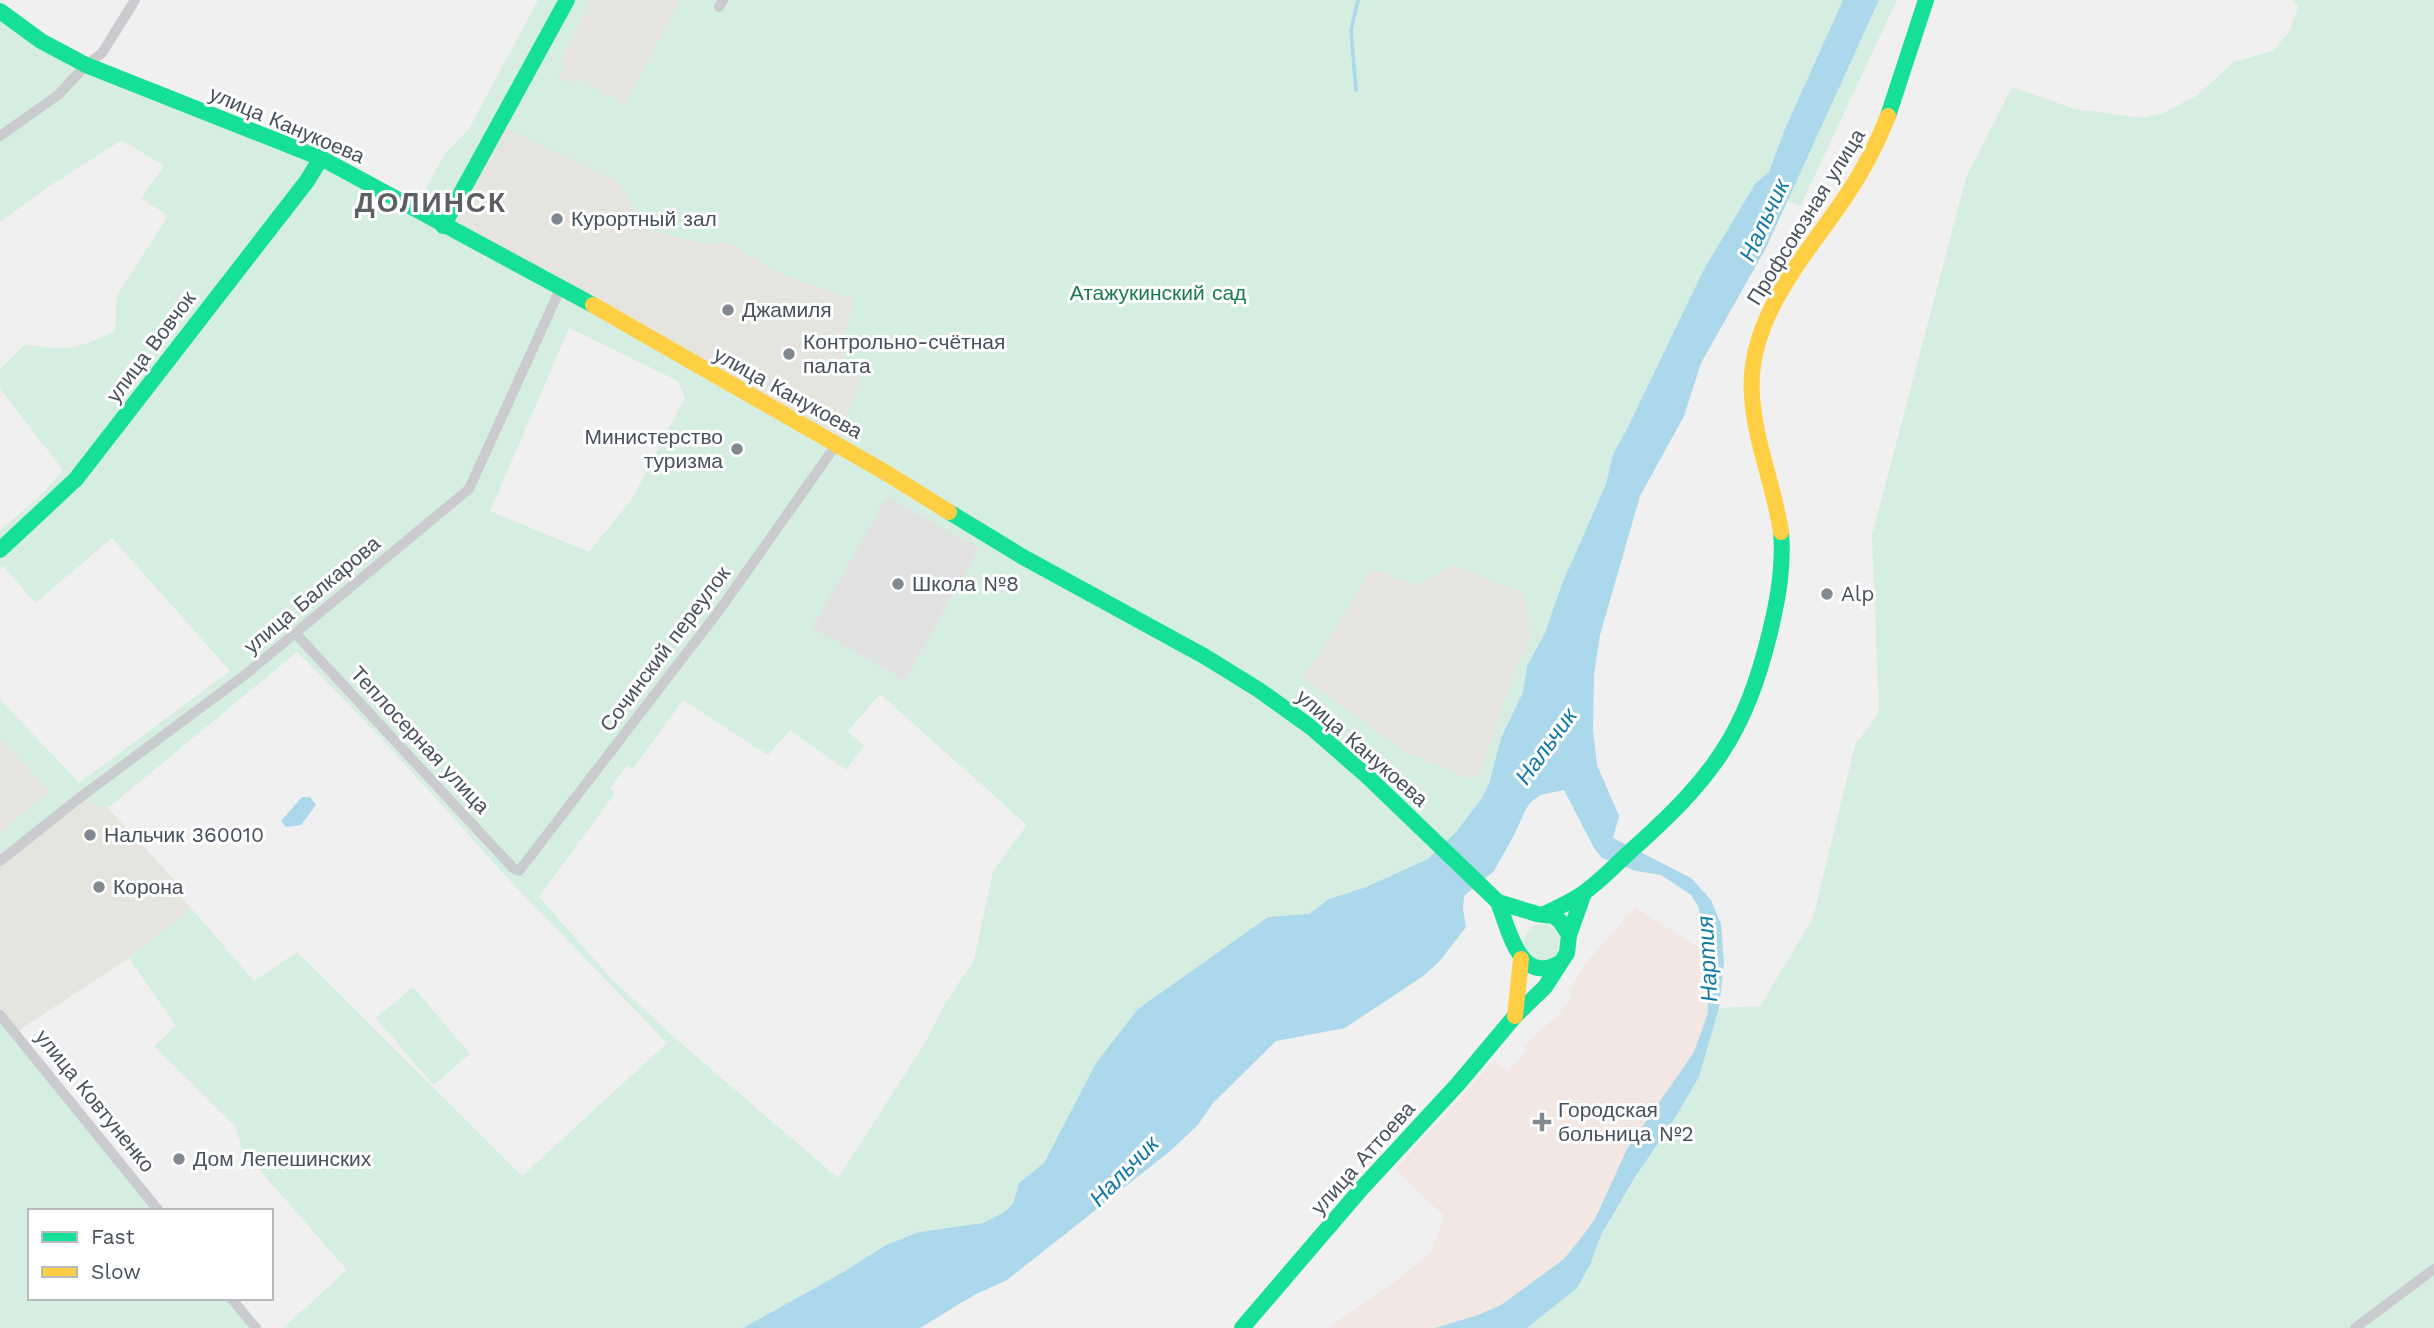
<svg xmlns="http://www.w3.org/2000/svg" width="2434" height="1328" viewBox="0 0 2434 1328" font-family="'Work Sans',sans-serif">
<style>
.commercial{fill:#e5e4de}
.education{fill:#e2e1e2}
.medical{fill:#f3e7e4}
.green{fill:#d5eee1;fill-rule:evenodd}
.water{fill:#abd8eb}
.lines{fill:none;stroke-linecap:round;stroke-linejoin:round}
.stream{stroke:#abd8eb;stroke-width:3.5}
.street{stroke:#cacbce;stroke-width:10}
.fast{stroke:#16e098;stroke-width:16}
.slow{stroke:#ffcf43;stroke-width:16}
.poi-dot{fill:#838990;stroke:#fff;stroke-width:2.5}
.labels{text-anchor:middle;stroke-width:6;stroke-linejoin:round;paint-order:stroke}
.street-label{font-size:21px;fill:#48515c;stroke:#fff}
.poi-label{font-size:21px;fill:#48515c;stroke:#fff;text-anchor:start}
.park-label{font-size:21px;fill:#1a7b52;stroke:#fff}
.water-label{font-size:23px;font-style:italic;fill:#117aa5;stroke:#fff}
.district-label{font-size:28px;font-weight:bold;letter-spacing:2px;fill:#5c5f64;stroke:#fff}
</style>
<rect width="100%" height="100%" fill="#f0f0f0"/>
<!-- commercial -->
<path class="commercial" d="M592 0H680L625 104 576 79 572 85 558 78 565 66 561 64 562 57Z
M499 123 618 182 645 229 708 245 726 242 784 275 854 299 840 350 861 382 836 445 443 226Z
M1454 565 1523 593 1531 635 1516 669 1478 777 1466 778 1402 750 1302 677 1319 655 1371 569 1418 585Z
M0 738 50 792 0 832Z
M78 799 108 808 181 887 177 891 191 908 129 958 15 1033 0 1015V861Z"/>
<!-- education -->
<path class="education" d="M886 496 979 548 905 680 812 628Z"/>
<!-- medical -->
<path class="medical" d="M1635 907 1704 951 1707 961 1708 1013 1694 1052 1627 1149 1595 1219 1581 1238 1564 1259 1501 1305 1478 1315 1435 1328H1328L1405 1274 1432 1250 1444 1216 1395 1170 1494 1060 1508 1072 1526 1051 1523 1045 1562 1012 1560 1010 1572 997 1569 991 1585 964Z"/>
<!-- green -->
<path class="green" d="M538 0H592L562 56 561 64 565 66 559 78 572 85 576 79 625 104 680 0H1843L1784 131 1769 172 1755 185 1704 269 1626 431 1613 454 1606 484 1545 633 1527 666 1523 692 1501 738 1489 784 1482 798 1456 832 1428 859 1366 887 1329 899 1309 914 1268 917 1187 976 1096 1063 1044 1163 1019 1183 1013 1204 1003 1213 983 1223 919 1232 886 1245 840 1274 743 1328H283L347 1270 242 1150 236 1127 154 1046 176 1026 129 958 191 908 254 981 297 952 522 1176 667 1043 513 884 380 737 297 652 108 808 78 799 0 861V832L50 792 0 738V699L79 783 230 671 112 538 35 603 3 566 0 568V530L37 499 63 470 0 389V369L25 344C65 352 78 349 115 331L117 295 168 216 141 198 164 166 122 140 48 187 0 222V11L23 28 217 116 414 209 444 155 469 129ZM499 124 618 182 645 229 709 245 726 242 784 275 854 299 840 350 860 382 836 444 443 226ZM569 328 678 381 685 398 632 499 589 552 490 511ZM887 497 979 548 905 680 812 628ZM1454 565 1523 593 1531 636 1516 669 1478 777 1466 778 1402 750 1302 677 1319 655 1371 569 1418 585ZM880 694 1027 825 993 871 974 960 946 1002 925 1043 838 1178 675 1038 611 978 539 897 615 793 610 788 627 765 633 769 683 700 768 755 790 730 846 770 864 746 848 731Z
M1879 0H1897L1800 207 1787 200Z
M2292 0H2434V1328H1527L1577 1288 1590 1265 1601 1235 1635 1177 1670 1126 1699 1077 1719 1008 1760 1006 1813 918 1855 745 1879 713 1872 535 1966 178 2012 87 2075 109 2143 118 2163 113 2196 96 2234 62 2273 51 2289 32 2298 7Z
M1524 942a18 18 0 1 1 36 0a18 18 0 1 1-36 0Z
M413 987 470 1054 433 1085 376 1018Z
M0 1015 159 1211H30V1298H231L256 1328H0Z"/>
<!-- water -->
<path class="water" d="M1843 0H1879L1766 248 1701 363 1684 416 1640 496 1600 635 1594 675 1593 730 1597 765 1619 816 1613 838 1691 878 1711 900 1721 924 1724 963 1719 1008 1699 1077 1670 1126 1635 1177 1601 1235 1590 1265 1577 1288 1527 1328H1435L1478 1315 1501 1305 1564 1259 1581 1238 1595 1219 1627 1149 1694 1052 1708 1013 1705 934 1698 906 1691 895 1661 875 1636 871 1602 858 1594 848 1564 790 1540 795 1531 802 1526 809 1514 835 1494 871 1464 896 1463 909 1466 927 1439 962 1422 977 1345 1028 1276 1041 1213 1103 1197 1126 1169 1152 1007 1280 974 1295 920 1328H743L840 1274 886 1245 919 1232 983 1223 1003 1213 1013 1204 1019 1183 1044 1163 1096 1063 1138 1009 1268 917 1309 914 1329 899 1366 887 1428 859 1456 832 1482 798 1489 784 1501 738 1523 692 1527 666 1545 633 1562 584 1606 484 1613 454 1626 431 1704 269 1755 184 1769 172 1784 131Z
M302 797H310L316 805 301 825 286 827 281 821Z"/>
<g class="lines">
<!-- stream -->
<path class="stream" d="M1356 90 1351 30 1358 0"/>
<!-- street -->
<path class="street" d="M719 7 723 0
M0 136 58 95 86 65 102 53 135 0
M296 634 513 868 519 871 721 608 836 445
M0 861 78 799 246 674 469 489 561 287
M0 1015 159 1211
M231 1298 256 1328
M2355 1328 2434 1269"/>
<!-- fast -->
<path class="fast" d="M0 11 41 41 86 65 321 158 593 305
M1888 116 1926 0
M443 226 567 0
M949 512 1023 557 1204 656 1259 690 1312 728 1367 776 1498 902 1537 914 1553 916 1560 921 1569 935
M0 550 76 479 307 181 321 158
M1498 902C1509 930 1520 987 1561 962
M1545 914C1558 907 1571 902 1582 894 1601 881 1617 863 1634 848 1712 778 1745 735 1770 632 1778 599 1784 566 1781 532
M1242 1328 1362 1188 1458 1084 1515 1016 1545 987 1567 953 1569 935 1584 893"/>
<!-- slow -->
<path class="slow" d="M593 305 888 474 949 512
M1781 532C1774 486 1755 442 1752 396 1746 318 1806 256 1846 196 1863 171 1877 144 1888 116
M1515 1016 1521 959"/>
</g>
<!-- markers -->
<g class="poi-dot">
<circle cx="557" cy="219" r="7"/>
<circle cx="728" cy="310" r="7"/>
<circle cx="789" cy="354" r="7"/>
<circle cx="737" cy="449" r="7"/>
<circle cx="898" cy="584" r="7"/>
<circle cx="1827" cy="594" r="7"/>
<circle cx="90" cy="835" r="7"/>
<circle cx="99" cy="887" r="7"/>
<path d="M1538.5 1111.5h7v7h7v7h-7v7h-7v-7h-7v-7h7z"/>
<circle cx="179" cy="1159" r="7"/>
</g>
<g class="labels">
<!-- street labels -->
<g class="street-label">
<text transform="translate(287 125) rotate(23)" y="7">улица Канукоева</text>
<text transform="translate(1806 217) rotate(-58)" y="7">Профсоюзная улица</text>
<text transform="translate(151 347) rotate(-53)" y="7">улица Вовчок</text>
<text transform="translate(788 393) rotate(29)" y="7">улица Канукоева</text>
<text transform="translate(312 595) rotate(-40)" y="7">улица Балкарова</text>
<text transform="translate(665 649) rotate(-53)" y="7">Сочинский переулок</text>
<text transform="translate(420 740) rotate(47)" y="7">Теплосерная улица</text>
<text transform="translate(1362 748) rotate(41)" y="7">улица Канукоева</text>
<text transform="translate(95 1101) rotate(51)" y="7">улица Ковтуненко</text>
<text transform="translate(1363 1158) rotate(-48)" y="7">улица Аттоева</text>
</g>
<!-- poi labels -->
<g class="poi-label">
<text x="571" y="226">Курортный зал</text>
<text x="742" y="317">Джамиля</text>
<text x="803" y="349">Контрольно-счётная<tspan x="803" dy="24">палата</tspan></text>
<text x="723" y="444" text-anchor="end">Министерство<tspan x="723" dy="24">туризма</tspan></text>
<text x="912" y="591">Школа №8</text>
<text x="1841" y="601">Alp</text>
<text x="104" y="842">Нальчик 360010</text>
<text x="113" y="894">Корона</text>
<text x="1558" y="1117">Городская<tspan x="1558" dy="24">больница №2</tspan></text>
<text x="193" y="1166">Дом Лепешинских</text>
</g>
<!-- park labels -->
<g class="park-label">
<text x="1158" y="300">Атажукинский сад</text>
</g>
<!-- water labels -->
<g class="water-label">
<text transform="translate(1764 220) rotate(-65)" y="8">Нальчик</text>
<text transform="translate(1546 746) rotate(-54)" y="8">Нальчик</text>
<text transform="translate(1707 959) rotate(-93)" y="8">Нартия</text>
<text transform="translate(1124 1171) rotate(-46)" y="8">Нальчик</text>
</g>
<!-- district labels -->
<g class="district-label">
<text x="431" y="212">ДОЛИНСК</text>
</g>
</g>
<!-- legend -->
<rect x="28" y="1209" width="245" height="91" fill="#ffffff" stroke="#b6b9be" stroke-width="2"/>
<rect x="42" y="1232" width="35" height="10" fill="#16e098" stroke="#b6b9be" stroke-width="2"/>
<text x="91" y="1244" font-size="21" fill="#48515c">Fast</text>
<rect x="42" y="1267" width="35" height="10" fill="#ffcf43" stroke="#b6b9be" stroke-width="2"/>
<text x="91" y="1279" font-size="21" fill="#48515c">Slow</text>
</svg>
